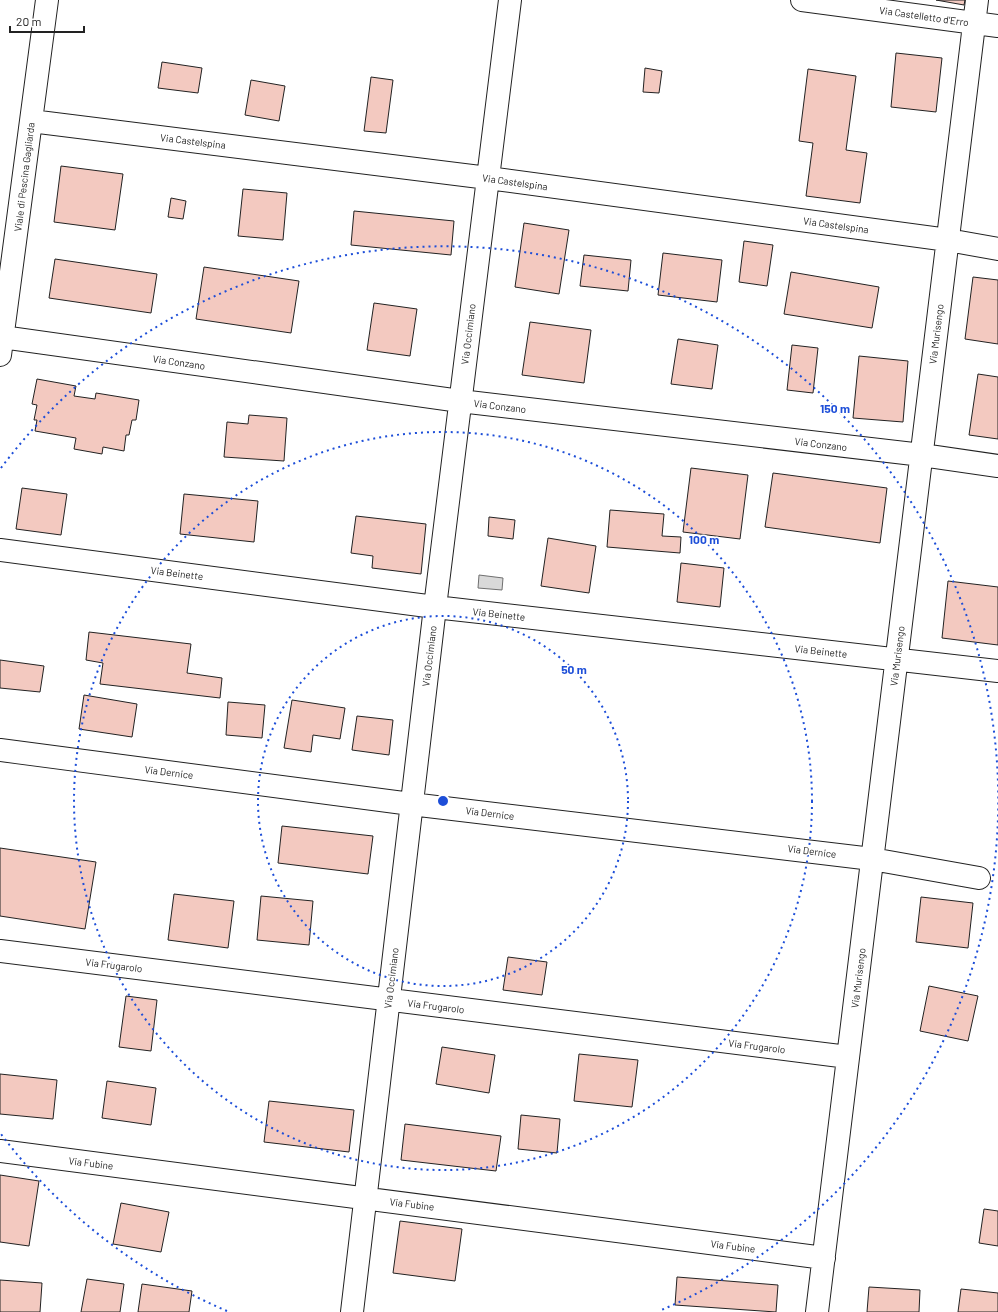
<svg xmlns="http://www.w3.org/2000/svg" width="998" height="1312" viewBox="0 0 998 1312" font-family="Barlow,sans-serif">
<style>
.water{fill:#d9d9d9;stroke:#6f6f6f}
.building{fill:#f3c9c0;stroke:#222}
.lines{fill:none;stroke-linecap:round;stroke-linejoin:round}
.minor-casing{stroke:#222;stroke-width:24}
.minor{stroke:#fff;stroke-width:22}
.ring{fill:none;stroke:#1d4ed8;stroke-width:2;stroke-dasharray:2 4}
.labels{text-anchor:middle;stroke-width:3;stroke-linejoin:round;paint-order:stroke}
.street-label{font-size:10px;fill:#222;stroke:#fff}
.centre{fill:#1d4ed8;stroke:#fff;stroke-width:2}
.ring-label{font-size:12px;text-anchor:middle;font-weight:bold;fill:#1d4ed8;stroke:#fff;stroke-width:3;stroke-linejoin:round;paint-order:stroke}
</style>
<rect width="100%" height="100%" fill="#fff"/>
<!-- water -->
<path class="water" d="M479 575 503 578 502 590 478 588Z"/>
<!-- building -->
<path class="building" d="M936 0H965L964 5Z
M896 53 942 58 936 112 891 107Z
M162 62 202 68 198 93 158 88Z
M645 68 662 71 659 93 643 92Z
M808 69 856 76 846 150 867 153 860 203 806 196 813 143 799 141Z
M371 77 393 80 386 133 364 131Z
M251 80 285 86 279 121 245 115Z
M61 166 123 174 115 230 54 222Z
M243 189 287 193 283 240 238 236Z
M171 198 186 201 183 219 168 217Z
M354 211 454 221 451 255 351 245Z
M524 223 569 230 559 294 515 287Z
M744 241 773 245 767 286 739 282Z
M663 253 722 260 717 302 658 295Z
M584 255 631 260 628 291 580 286Z
M55 259 157 274 151 313 49 298Z
M204 267 299 281 291 333 196 319Z
M791 272 879 287 872 328 784 314Z
M973 277 998 280V344L965 339Z
M374 303 417 309 410 356 367 350Z
M530 322 591 330 584 383 522 375Z
M678 339 718 345 712 389 671 384Z
M792 345 818 348 813 393 787 390Z
M859 356 908 361 903 422 853 418Z
M978 374 998 377V439L969 435Z
M37 379 76 386 74 396 95 399 96 393 139 400 136 420H132L129 435H126L124 451 103 447 102 454 74 449 76 438 35 431 37 420H34L37 405 32 404Z
M249 415 287 418 284 461 224 457 227 422 248 424Z
M691 468 748 475 740 539 683 532Z
M773 473 887 488 880 543 765 527Z
M22 488 67 494 61 535 16 529Z
M184 494 258 501 254 542 180 534Z
M610 510 664 514 662 536 681 537 680 553 607 547Z
M356 516 426 524 421 574 372 568 373 556 351 553Z
M489 517 515 520 513 539 488 536Z
M548 538 596 546 589 593 541 586Z
M681 563 724 568 720 607 677 602Z
M948 581 998 587V645L942 638Z
M89 632 191 644 187 673 222 678 220 698 100 684 103 663 86 660Z
M0 660 44 666 40 692 0 688Z
M84 695 137 704 132 737 79 729Z
M292 700 345 708 340 739 313 735 311 752 284 748Z
M228 702 265 705 262 738 226 735Z
M357 716 393 720 389 755 352 750Z
M282 826 373 836 368 874 278 863Z
M0 848 96 862 85 929 0 916Z
M174 894 234 901 228 948 168 940Z
M261 896 313 901 309 945 257 940Z
M921 897 973 903 968 948 916 942Z
M508 957 547 962 542 995 503 990Z
M929 986 978 996 968 1041 920 1031Z
M126 996 157 1000 151 1051 119 1047Z
M442 1047 495 1055 489 1093 436 1084Z
M579 1054 638 1060 632 1107 574 1101Z
M0 1074 57 1080 53 1119 0 1114Z
M107 1081 156 1088 151 1125 102 1118Z
M269 1101 354 1110 349 1152 264 1142Z
M521 1115 560 1119 557 1153 518 1149Z
M405 1124 501 1136 496 1171 401 1160Z
M0 1175 39 1181 29 1246 0 1242Z
M121 1203 169 1212 161 1252 113 1244Z
M984 1209 998 1211V1246L979 1243Z
M400 1221 462 1229 455 1281 393 1273Z
M677 1277 778 1285 776 1312 675 1305Z
M87 1279 124 1284 120 1312H81Z
M0 1280 42 1283 40 1312H0Z
M142 1284 192 1291 189 1312H138Z
M869 1287 920 1290 919 1312H867Z
M961 1289 998 1293V1312H958Z"/>
<g class="lines">
<!-- minor casing -->
<g class="minor-casing">
<path id="minor" d="M802 0 998 26
M31 121 488 178 948 240 998 249
M2 337 460 401 922 455 998 466
M0 355 47 0
M0 550 435 607 998 671
M0 750 411 804 872 859 979 878
M0 951 848 1057
M0 1151 824 1258
M352 1312 435 607 510 0
M817 1312 977 0"/>
</g>
<!-- minor -->
<use href="#minor" class="minor"/>
</g>
<!-- distance rings -->
<g class="ring">
<circle cx="443" cy="801" r="185"/>
<circle cx="443" cy="801" r="369"/>
<path d="M227 1311A554 554 0 0 1 1 1134M1 468A554 554 0 1 1 659 1311"/>
</g>
<g class="labels">
<!-- street labels -->
<g class="street-label">
<text transform="translate(924 16) rotate(8)" y="4">Via Castelletto d'Erro</text>
<text transform="translate(193 141) rotate(7)" y="4">Via Castelspina</text>
<text transform="translate(24 177) rotate(-83)" y="4">Viale di Pescina Gagliarda</text>
<text transform="translate(515 182) rotate(8)" y="4">Via Castelspina</text>
<text transform="translate(836 225) rotate(8)" y="4">Via Castelspina</text>
<text transform="translate(468 334) rotate(-83)" y="4">Via Occimiano</text>
<text transform="translate(936 334) rotate(-83)" y="4">Via Murisengo</text>
<text transform="translate(179 362) rotate(8)" y="4">Via Conzano</text>
<text transform="translate(500 406) rotate(7)" y="4">Via Conzano</text>
<text transform="translate(821 444) rotate(7)" y="4">Via Conzano</text>
<text transform="translate(177 573) rotate(7)" y="4">Via Beinette</text>
<text transform="translate(499 614) rotate(6)" y="4">Via Beinette</text>
<text transform="translate(821 651) rotate(6)" y="4">Via Beinette</text>
<text transform="translate(429 656) rotate(-83)" y="4">Via Occimiano</text>
<text transform="translate(897 656) rotate(-83)" y="4">Via Murisengo</text>
<text transform="translate(169 772) rotate(7)" y="4">Via Dernice</text>
<text transform="translate(490 813) rotate(7)" y="4">Via Dernice</text>
<text transform="translate(812 851) rotate(7)" y="4">Via Dernice</text>
<text transform="translate(114 965) rotate(7)" y="4">Via Frugarolo</text>
<text transform="translate(391 978) rotate(-83)" y="4">Via Occimiano</text>
<text transform="translate(858 978) rotate(-83)" y="4">Via Murisengo</text>
<text transform="translate(436 1006) rotate(7)" y="4">Via Frugarolo</text>
<text transform="translate(757 1046) rotate(7)" y="4">Via Frugarolo</text>
<text transform="translate(91 1163) rotate(7)" y="4">Via Fubine</text>
<text transform="translate(412 1204) rotate(7)" y="4">Via Fubine</text>
<text transform="translate(733 1246) rotate(7)" y="4">Via Fubine</text>
</g>
</g>
<circle cx="443" cy="801" r="6" class="centre"/>
<g class="ring-label">
<text x="835" y="413">150 m</text>
<text x="704" y="544">100 m</text>
<text x="574" y="674">50 m</text>
</g>
<!-- scale -->
<path d="M10 26v6h74v-6" fill="none" stroke="#222222" stroke-width="2"/>
<text x="16" y="26" font-size="12" fill="#222222" stroke="#ffffff" stroke-width="3" paint-order="stroke">20 m</text>
</svg>
